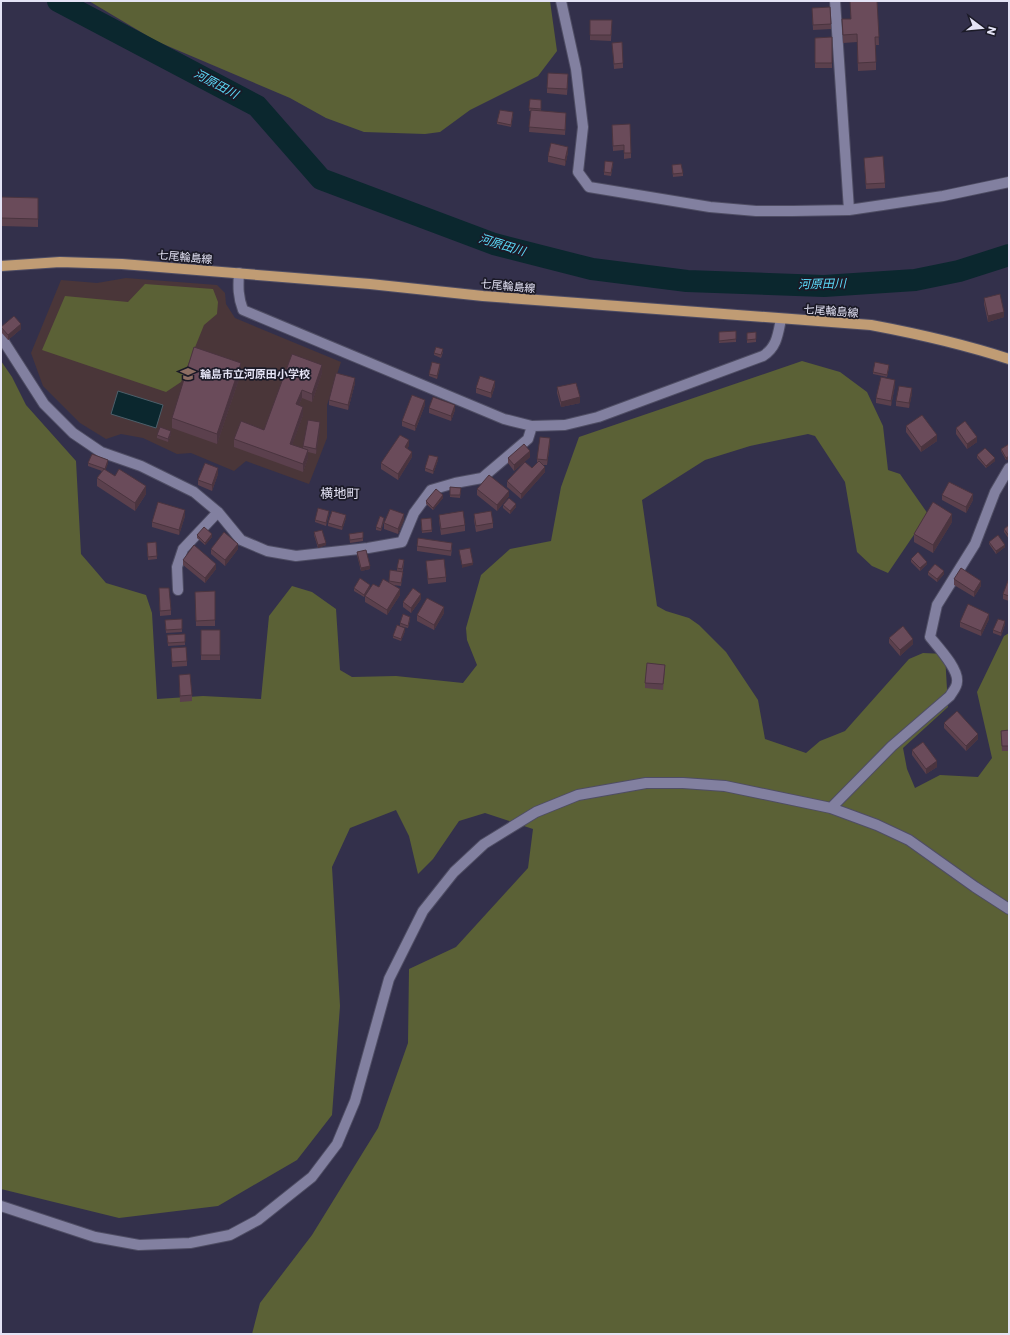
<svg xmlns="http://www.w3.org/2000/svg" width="1010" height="1335" viewBox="0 0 1010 1335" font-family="Poppins,'Noto Sans JP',sans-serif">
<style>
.education{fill:#4a3639}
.green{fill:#5b6136}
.water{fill:#0b272e;stroke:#4c5f6a}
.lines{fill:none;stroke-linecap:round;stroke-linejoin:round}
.river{stroke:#0b272e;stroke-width:22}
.minor-casing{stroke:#4f4d64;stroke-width:12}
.major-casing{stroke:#4f4d64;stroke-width:12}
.minor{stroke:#8280a0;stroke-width:10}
.major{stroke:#c09c74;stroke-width:10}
.wall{fill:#5b404d}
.shaded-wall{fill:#4a343f}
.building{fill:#6a4b5a;stroke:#4a343f}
.labels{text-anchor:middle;stroke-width:3.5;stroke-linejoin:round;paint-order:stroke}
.street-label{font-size:11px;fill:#e4e3f5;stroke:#1b1a27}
.poi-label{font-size:11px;font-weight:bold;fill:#e4e3f5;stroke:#1b1a27;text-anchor:start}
.water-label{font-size:12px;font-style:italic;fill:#5cdaf9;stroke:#1b1a27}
.quarter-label{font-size:13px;fill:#e4e3f5;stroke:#1b1a27}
</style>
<rect width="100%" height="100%" fill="#33304b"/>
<!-- education -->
<path class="education" d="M126 278 217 285 225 293 226 304 235 318 341 362 327 405V438L309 484 246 461 234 471 191 453 177 454 143 438 121 434 106 439 80 423 43 386 31 353 61 280 97 283Z"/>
<!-- green -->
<path class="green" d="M89 1H550L557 51 538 76 470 110 440 132 425 134 364 132 326 118 290 98 156 41Z
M145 284 213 289 218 302 217 314 204 325 181 382 166 392 42 350 65 296 128 302Z
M1 361 12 377 26 405 76 461 81 554 106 583 146 595 152 613 157 699 203 696 261 699 269 616 292 586 312 592 336 609 340 670 352 677 396 676 463 683 477 665 467 640 466 628 481 575 510 549 551 541 561 487 579 437 802 361 840 372 867 392 883 426 888 470 900 474 928 514 888 573 872 566 857 552 845 482 815 436 808 434 750 446 705 460 642 500 657 606 666 611 689 618 699 625 726 652 758 700 765 739 806 753 820 741 845 731 909 659 923 653 945 654 948 707 903 748 907 769 915 788 940 775 978 777 992 758 977 692 1004 636 1009 633V1334H252L260 1303 312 1235 378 1128 408 1043 409 969 456 947 528 868 533 829 485 813 459 821 433 859 418 874 409 836 396 810 350 828 332 867 340 1006 332 1115 297 1160 218 1206 119 1218 1 1189Z"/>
<!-- water -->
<path class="water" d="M118 391 163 405 156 428 111 414Z"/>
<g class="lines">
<!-- river -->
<path class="river" d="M58 1 257 106 321 179 494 244 592 269 687 281 824 286 915 280 959 271 1009 255"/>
<!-- minor casing -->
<g class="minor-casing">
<path id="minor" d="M561 1 576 69 583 127 578 172 589 187 710 207 756 211H793L849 210 943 196 1009 182
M835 1 849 210
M239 273C238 287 238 297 243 310L504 419 532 426 565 425 598 417 763 356C777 347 778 334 781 319
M1 337 44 404 73 433 101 452 141 466 194 492 218 512 241 540 267 551 296 556 368 548 402 542 414 513 431 490 455 483 482 478 528 439 532 426
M178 590 177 567 183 549 218 512
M831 808 892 746 950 696C953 691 957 687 957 682 959 669 938 647 930 637L937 605 975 544 995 492 1009 468
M1 1206 95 1237 139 1245 190 1243 230 1235 258 1220 312 1177 337 1144 355 1101 389 979 423 911 454 872 484 844 536 812 578 795 646 783H683L725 786 831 808 877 825 909 840 975 887 1009 909"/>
</g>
<!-- major casing -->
<g class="major-casing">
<path id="major" d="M1 266 60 262 122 264 370 284 483 296 871 325C919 334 963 344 1009 359"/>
</g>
<!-- minor -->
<use href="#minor" class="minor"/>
<!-- major -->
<use href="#major" class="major"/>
</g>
<!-- wall -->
<path class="wall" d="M850 1H877L879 45H876V70L858 71 857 42 843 43 842 19H851Z
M812 8 831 24V29L813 30Z
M590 20H612L611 41 590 40Z
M832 37V68H815V38Z
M612 43 623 63V68L614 69Z
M568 79 567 95 547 93V88Z
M530 99 541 100V111L566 119 565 135 529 132 531 111H529Z
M513 115 511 127 497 124V122Z
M612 130 631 153V158L624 159V150L613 151Z
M568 152 565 166 548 162V156Z
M864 158 885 183V188L866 189Z
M613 164 611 176 604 175V172Z
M672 165 683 173V176L673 177Z
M1 197 38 198V227L1 226Z
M984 298 1004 317 988 322 984 304Z
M1 327 21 329 8 340 1 332Z
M736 331V342L719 343V332Z
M756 332V342L747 343V333Z
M443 352 441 358 434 355V353Z
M292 354 322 373 312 402 302 398 299 405 303 415 292 445 303 449V446L320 428 316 454 308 452V458L303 472 234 447V439L264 430Z
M440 367 437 379 429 376V374Z
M889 367 887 377 873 374V372Z
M241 373 217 444 172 428V418Z
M355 383 348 410 329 405V400Z
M895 385 891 406 876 403V398Z
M495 386 491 398 476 393V388Z
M557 387 580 403 561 407 557 393Z
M912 393 909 408 896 406V401Z
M425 405 415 431 402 426V421Z
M429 408 455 410 451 421 429 413Z
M906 426 937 441 921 452 906 432Z
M956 428 977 442 967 449 956 434Z
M171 434 168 442 157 438V435Z
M550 443 547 465H543L545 472 521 499 507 487V481L532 468 537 463V459Z
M1009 444V459L1006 460 1001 451V449Z
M409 446 407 448 412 457 398 480 381 469V463Z
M977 455 995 461 986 468 977 458Z
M530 457 514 471 508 463V458Z
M438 460 433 474 425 471V468Z
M88 463H108L105 470 146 494 135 511 97 486V478L102 471 88 466Z
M218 474 212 491 198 485V480Z
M450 487 461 488 460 498 450 497Z
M477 489 509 496 497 511 477 495Z
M942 495 973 500 966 513 942 500Z
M443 498 433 510 426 504V501Z
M503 505 516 507 510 514 503 508Z
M329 513 326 526 315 522V520Z
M474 514 493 523V528L476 532 474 520Z
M439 515 465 525V531L441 535 439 520Z
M185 516 179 535 152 527V522Z
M346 518 342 530 328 526V523Z
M431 518 432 532 422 533 421 519Z
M404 520 398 534 384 529V523Z
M384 521 381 531 376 530V527Z
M952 522 933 553 914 542V534Z
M1009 525V539L1004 532V529Z
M314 532 326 545 318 548 314 535Z
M349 534 363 538V541L350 543Z
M197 535 212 537 205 545 197 538Z
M156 542 157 559 148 560 147 543Z
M989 542 1005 547 996 554 989 544Z
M417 546 452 548 451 556 417 551Z
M211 549H238L225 566 211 554Z
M357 552 370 569 361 571 357 555Z
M911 559 927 564 920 571 911 562Z
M183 560 216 569 205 583 183 565Z
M426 561 446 577V582L428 584Z
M404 562 401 586 393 585 400 595 387 615 365 602V596L379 587 389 582 390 570 397 571V568Z
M928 572 944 574 937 582 928 575Z
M1009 578V601L1003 599V594Z
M954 579 981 586 974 597 954 585Z
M370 587 364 597 354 591V588Z
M159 588 171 610V615L160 616Z
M215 591V626H196L195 592Z
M421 599 411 613 403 607V602Z
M444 613 434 630 417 621V615Z
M182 619V632L166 633 165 620Z
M410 619 408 628 400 626V623Z
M989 619 981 636 960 627V622Z
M1005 624 1001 636 993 633V630Z
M201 630H220V660H201Z
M405 631 401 641 393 638V636Z
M185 634V645L168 646 167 635Z
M889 638 913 644 900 656 889 643Z
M171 648 187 661V666L172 667Z
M665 670 663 690 645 688V683Z
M179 675 192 695V701L180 702Z
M944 723 978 739 966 751 944 728Z
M1009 730V751H1002L1001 731Z
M912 750 937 767 926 774 912 755Z"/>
<!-- shaded-wall -->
<path class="shaded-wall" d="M568 147V152L565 166V160Z
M1004 312V317L988 322V316Z
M21 324V329L8 340V335Z
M241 363V373L217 444V434Z
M440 364V367L437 379V376Z
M322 365V373L312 402V394Z
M355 378V383L348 410V405Z
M895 380V385L891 406V401Z
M495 381V386L491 398V393Z
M912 388V393L909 408V403Z
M302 390V398L296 412V404Z
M580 397V403L561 407V402Z
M425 400V405L415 431V426Z
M455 405V410L451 421V416Z
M303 407V415L290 451V444Z
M320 422V428L316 454V449Z
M171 431V434L168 442V439Z
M937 435V441L921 452V447Z
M977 437V442L967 449V444Z
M550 438V443L547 465V460Z
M409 440V446L405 452V447Z
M308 450V458L303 472V464Z
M530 451V457L514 471V465Z
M412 452V457L398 480V474Z
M1009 456V459L1006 460V458Z
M438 457V460L433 474V471Z
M995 458V461L986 468V466Z
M108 460V463L105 472V469Z
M545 467V472L521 499V494Z
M218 468V474L212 491V485Z
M146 486V494L135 511V503Z
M509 491V496L497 511V505Z
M973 494V500L966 513V507Z
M443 495V498L433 510V508Z
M516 504V507L510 514V511Z
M185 510V516L179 535V530Z
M329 511V513L326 526V523Z
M404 514V520L398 534V529Z
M952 514V522L933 553V545Z
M346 515V518L342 530V527Z
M384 518V521L381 531V529Z
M212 534V537L205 545V543Z
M326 543V545L318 548V545Z
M238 544V549L225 566V560Z
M1005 545V547L996 554V551Z
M927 562V564L920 571V568Z
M473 563V565L462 568V565Z
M216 564V569L205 583V578Z
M370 566V569L361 571V568Z
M944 571V574L937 582V579Z
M981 581V586L974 597V592Z
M370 585V587L364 597V595Z
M400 589V595L387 615V610Z
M421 594V599L411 613V608Z
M444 607V613L434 630V625Z
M989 614V619L981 636V631Z
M1005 621V624L1001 636V633Z
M405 628V631L401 641V639Z
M913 639V644L900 656V650Z
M978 734V739L966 751V746Z
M937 761V767L926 774V769Z"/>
<!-- building -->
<path class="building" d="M850 1H877L879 37H875L876 62 858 63 857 34 843 35 842 19H851Z
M830 7 831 24 813 25 812 8Z
M590 20H612L611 35H590Z
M832 37V63H815V38Z
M622 42 623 63 614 64 612 43Z
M548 73 568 74 567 89 547 88Z
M530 99 541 100V109L529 108Z
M500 110 513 112 511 125 497 122Z
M531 110 566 113 565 130 529 127Z
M630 124 631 153H624V145L613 146 612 125Z
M551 143 568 147 565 160 548 156Z
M883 156 885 183 866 184 864 158Z
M605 161 613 162 611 173 604 172Z
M681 164 683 173 673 174 672 165Z
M1 197 38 198V219L1 218Z
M1000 294 1004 312 988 316 984 298Z
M14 316 21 324 8 335 1 327Z
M736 331V339L719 341V332Z
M756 332V339L747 340V333Z
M194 347 241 363 217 434 172 418Z
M436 347 443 349 441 355 434 353Z
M292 354 322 365 312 394 302 390 296 404 303 407 290 444 308 450 303 464 234 439 241 421 264 430Z
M432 362 440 364 437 376 429 374Z
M875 362 889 365 887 375 873 372Z
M336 373 355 378 348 405 329 400Z
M480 376 495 381 491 393 476 388Z
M881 377 895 380 891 401 876 398Z
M576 383 580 397 561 402 557 387Z
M899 386 912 388 909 403 896 401Z
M412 395 425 400 415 426 402 421Z
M433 397 455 405 451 416 429 408Z
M922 415 937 435 921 447 906 426Z
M308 420 320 422 316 449 303 446Z
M965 421 977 437 967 444 956 428Z
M160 427 171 431 168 439 157 435Z
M400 435 409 440 405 447 412 452 398 474 381 463Z
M540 437 550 438 547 460 537 459Z
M524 444 530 451 514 465 508 458Z
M1009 444V456L1006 458 1001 449Z
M985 448 995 458 986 466 977 455Z
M92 454 108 460 105 469 88 463Z
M429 455 438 457 433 471 425 468Z
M539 461 545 467 521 494 507 481 525 462 532 468Z
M205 463 218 468 212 485 198 480Z
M104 469 115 476 119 469 146 486 135 503 97 478Z
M489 475 509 491 497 505 477 489Z
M949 482 973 494 966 507 942 495Z
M450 487 461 488 460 495H450Z
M436 489 443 495 433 508 426 501Z
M509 498 516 504 510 511 503 505Z
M158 502 185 510 179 530 152 522Z
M933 502 952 514 933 545 914 534Z
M318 508 329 511 326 523 315 520Z
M390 509 404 514 398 529 384 523Z
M332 511 346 515 342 527 328 523Z
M463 511 465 525 441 529 439 515Z
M491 511 493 523 476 526 474 514Z
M380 516 384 518 381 529 376 527Z
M431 518 432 530 422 531 421 519Z
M1009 525V536L1004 529Z
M204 527 212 534 205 543 197 535Z
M322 530 326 543 318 545 314 532Z
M224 532 238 544 225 560 211 549Z
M363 532V538L350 540 349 534Z
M998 535 1005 545 996 551 989 542Z
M418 538 452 543 451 551 417 546Z
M156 542 157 556 148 557 147 543Z
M194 545 216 564 205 578 183 560Z
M470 548 473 563 462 565 459 550Z
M366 550 370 566 361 568 357 552Z
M918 552 927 562 920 568 911 559Z
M399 559 404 560 402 569 397 568Z
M444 559 446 577 428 579 426 561Z
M935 564 944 571 937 579 928 572Z
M961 568 981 581 974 592 954 579Z
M390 570 403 572 401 583 389 581Z
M360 578 370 585 364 595 354 588Z
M1009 578V596L1003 594Z
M383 579 400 589 387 610 365 596 373 584 379 587Z
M159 588H169L171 610 160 611Z
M413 588 421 594 411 608 403 602Z
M215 591V620L196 621 195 592Z
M427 598 444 607 434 625 417 615Z
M968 604 989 614 981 631 960 622Z
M403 614 410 617 408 626 400 623Z
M182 619V629L166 630 165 620Z
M998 619 1005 621 1001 633 993 630Z
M397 625 405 628 401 639 393 636Z
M903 626 913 639 900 650 889 638Z
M201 630H220V655H201Z
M185 634V642L168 643 167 635Z
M186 647 187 661 172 662 171 648Z
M647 663 665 665 663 684 645 683Z
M190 674 192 695 180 696 179 675Z
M957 711 978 734 966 746 944 723Z
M1009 730V746H1002L1001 731Z
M923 742 937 761 926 769 912 750Z"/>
<!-- icons -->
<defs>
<g id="school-bare" transform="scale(1.2)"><path d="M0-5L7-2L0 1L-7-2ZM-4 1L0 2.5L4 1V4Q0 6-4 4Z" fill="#8d6e63" stroke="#1b1a27" stroke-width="2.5" paint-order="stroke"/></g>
</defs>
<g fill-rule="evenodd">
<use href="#school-bare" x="188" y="374"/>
</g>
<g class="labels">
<!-- street labels -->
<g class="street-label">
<text transform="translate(185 257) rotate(5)" y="4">七尾輪島線</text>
<text transform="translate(508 286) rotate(5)" y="4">七尾輪島線</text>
<text transform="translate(831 311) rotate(4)" y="4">七尾輪島線</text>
</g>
<!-- poi labels -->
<g class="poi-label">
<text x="200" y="378">輪島市立河原田小学校</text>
</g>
<!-- water labels -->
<g class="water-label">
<text transform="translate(216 84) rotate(28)" y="4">河原田川</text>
<text transform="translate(502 245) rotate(17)" y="4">河原田川</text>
<text transform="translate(822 284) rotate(-1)" y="4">河原田川</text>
</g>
<!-- quarter labels -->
<g class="quarter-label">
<text x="340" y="498">横地町</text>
</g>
</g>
<!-- border -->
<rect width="1010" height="1335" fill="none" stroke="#e4e3f5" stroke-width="4"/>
<!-- north arrow -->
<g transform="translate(982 28) rotate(106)" stroke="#1b1a27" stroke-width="3" paint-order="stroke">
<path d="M0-3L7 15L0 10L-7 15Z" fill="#e4e3f5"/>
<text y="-6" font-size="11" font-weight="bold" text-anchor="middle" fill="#e4e3f5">N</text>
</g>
</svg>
